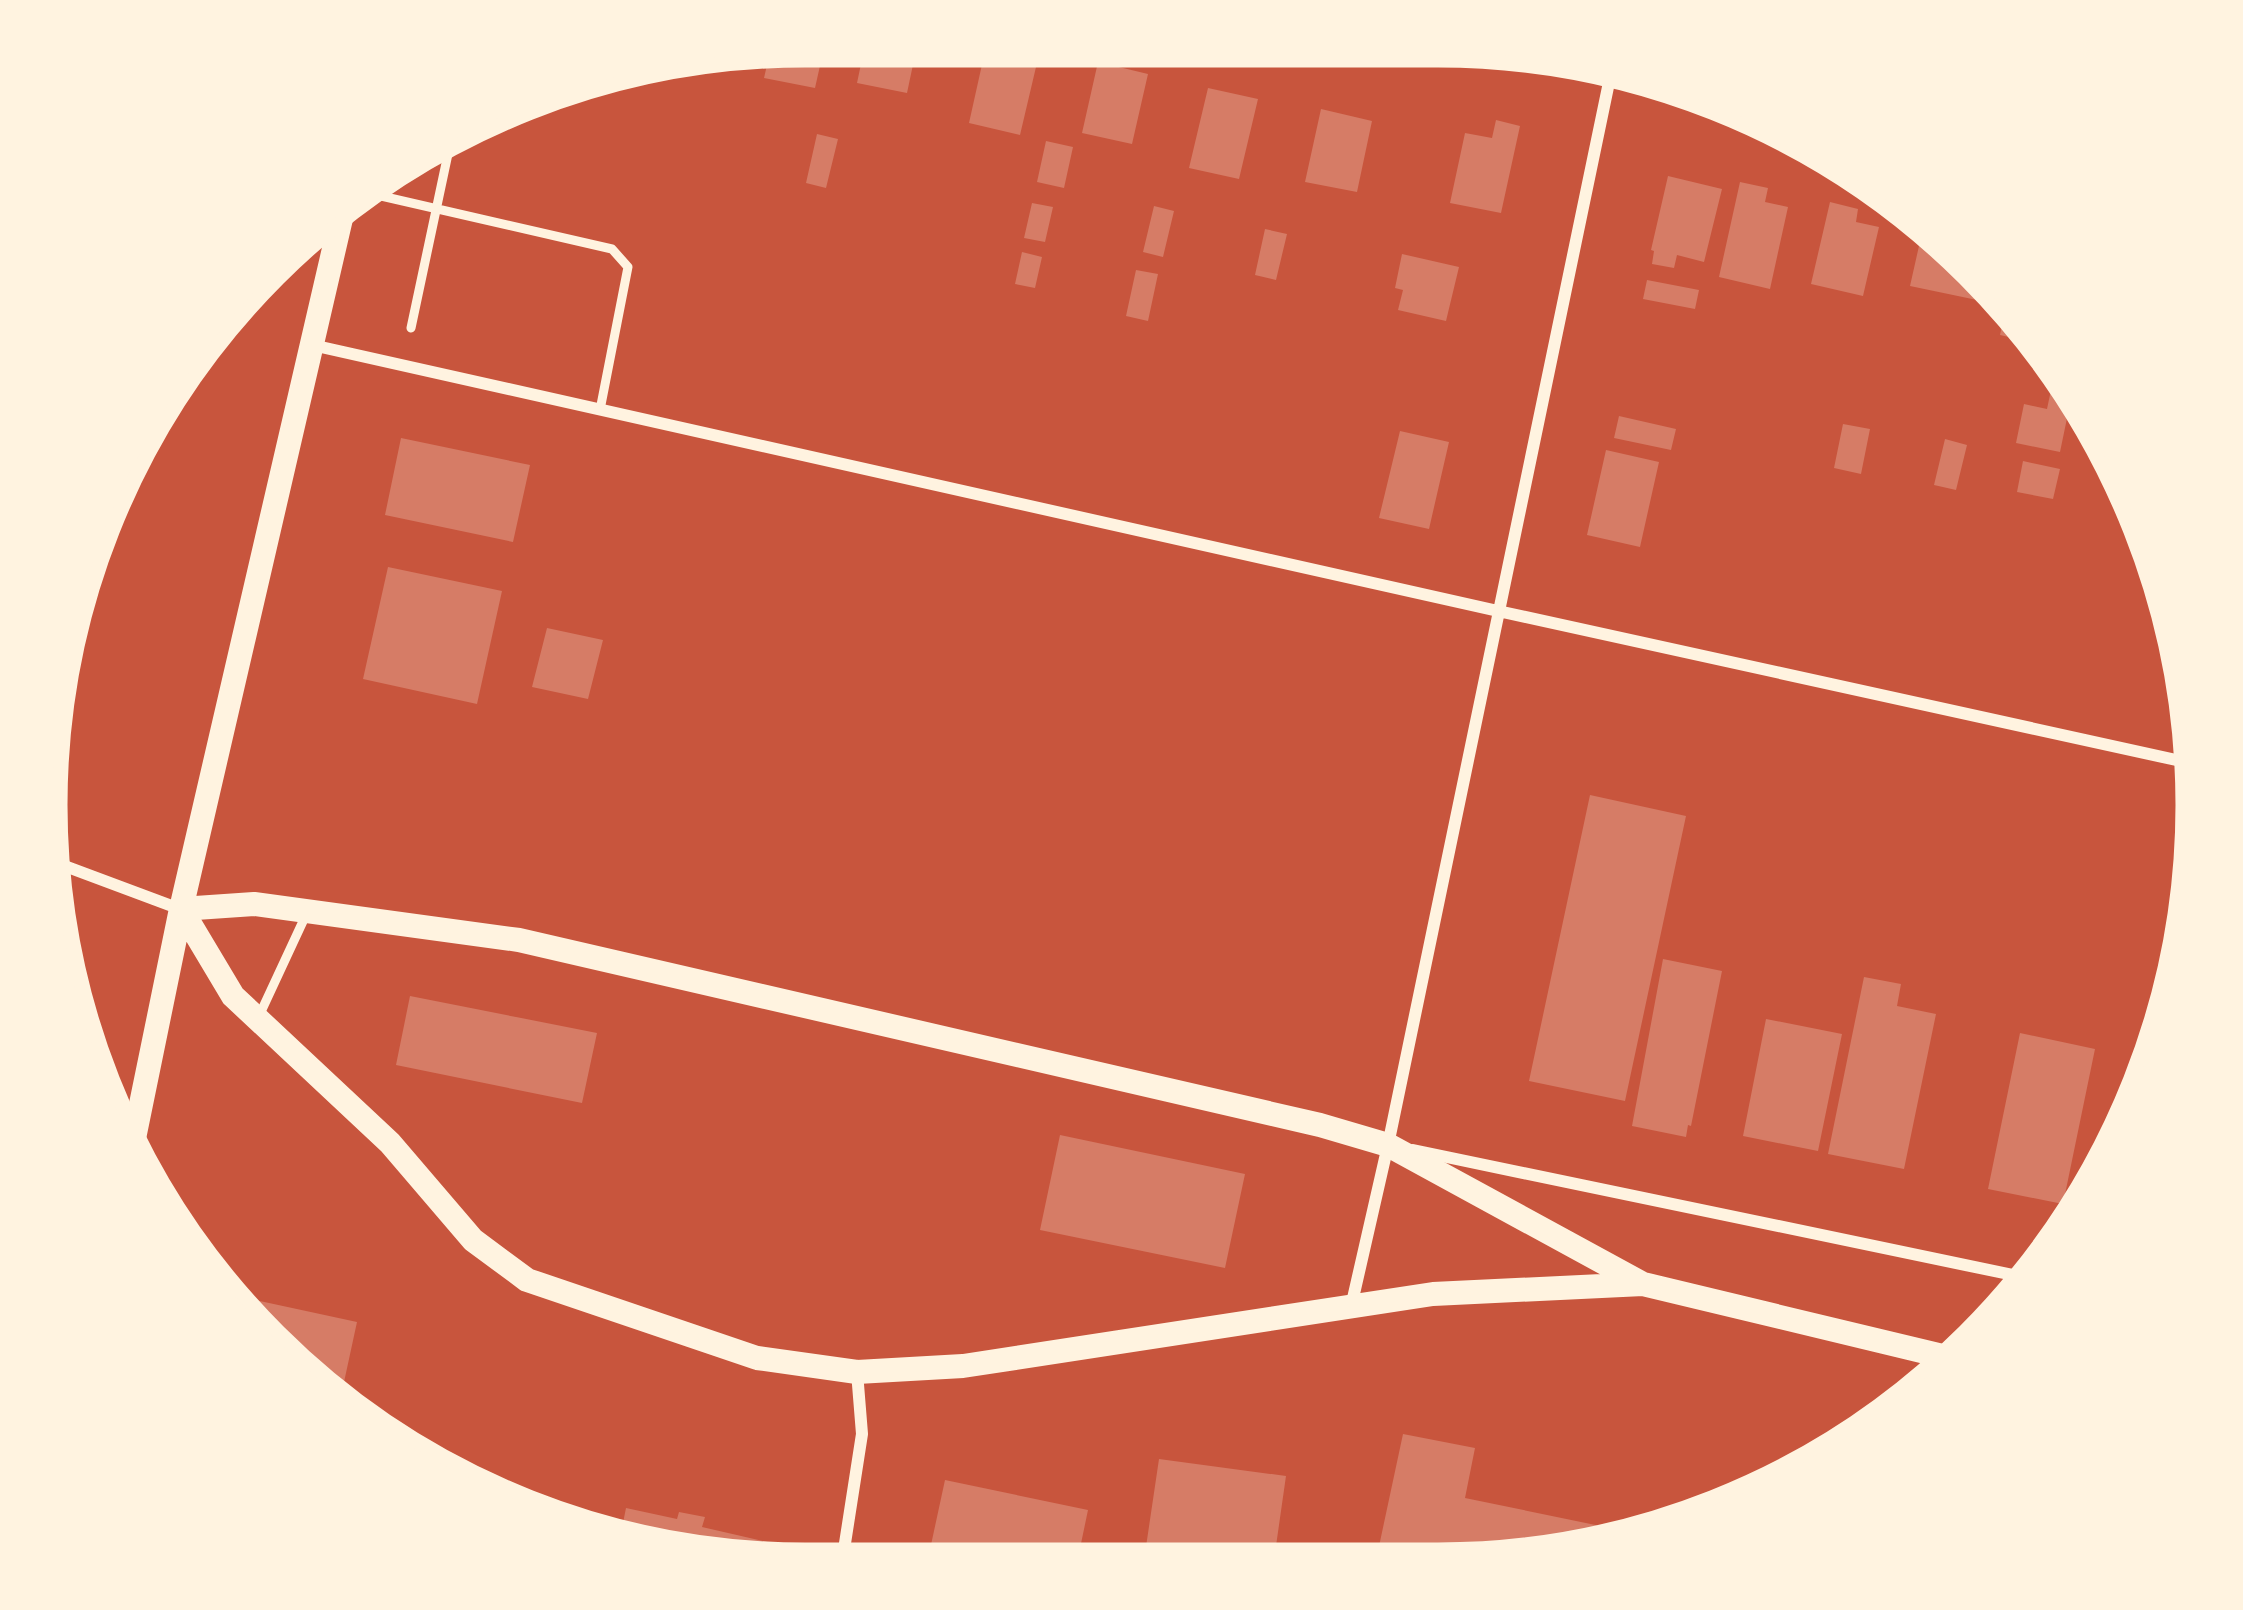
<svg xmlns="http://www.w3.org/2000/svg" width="2243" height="1610" viewBox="0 0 2243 1610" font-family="Figtree,sans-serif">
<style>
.building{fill:#d67c66}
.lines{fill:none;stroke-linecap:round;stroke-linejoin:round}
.service{stroke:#fff3e0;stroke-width:9}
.minor{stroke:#fff3e0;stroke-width:12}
.secondary{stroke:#fff3e0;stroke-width:24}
.rim{fill:none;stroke:#fff3e0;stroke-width:15}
</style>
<rect width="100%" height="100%" fill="#c8553d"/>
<!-- building -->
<path class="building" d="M805 39H826L815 88 764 78 772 43Z
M866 40 918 41 907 93 857 83Z
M987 42 1009 43 1040 50 1020 135 969 123Z
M1098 62 1148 74 1132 144 1082 133Z
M1208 88 1258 99 1239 179 1189 168Z
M1321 109 1372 121 1357 192 1305 182Z
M1496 120 1520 126 1501 213 1450 203 1465 133 1492 138Z
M817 134 838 139 826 188 806 183Z
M1046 141 1073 147 1064 188 1037 182Z
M1668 176 1722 189 1704 262 1677 255 1674 268 1652 264 1654 251 1651 250Z
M1740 182 1768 188 1765 202 1788 207 1770 289 1719 277Z
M1830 202 1858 209 1856 222 1879 227 1863 296 1811 284Z
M1032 203 1053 207 1045 242 1024 238Z
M1154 206 1174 211 1163 257 1143 252Z
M1265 229 1287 234 1276 280 1255 275Z
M1921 237 1943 241 1983 274 1977 300 1910 286Z
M1022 252 1042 257 1035 288 1015 284Z
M1402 254 1459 267 1446 321 1398 310 1403 290 1395 288Z
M1136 270 1158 274 1148 321 1126 316Z
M1647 280 1699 290 1695 309 1643 299Z
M2008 296 2014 300 2039 344 2000 335Z
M2055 371 2071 399 2060 452 2016 443 2024 404 2047 409Z
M1619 416 1676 429 1671 450 1614 438Z
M1843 424 1870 429 1861 474 1834 468Z
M1400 431 1449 442 1429 529 1379 518Z
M401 438 530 465 513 542 385 515Z
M1945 439 1967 445 1956 490 1934 485Z
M1606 450 1659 462 1640 547 1587 535Z
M2023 461 2060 469 2053 499 2017 492Z
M2127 496 2142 523 2141 530 2120 525Z
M388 567 502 591 477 704 363 679Z
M547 628 603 640 588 699 532 687Z
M1590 795 1686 816 1625 1101 1529 1081Z
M1663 959 1722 971 1691 1126 1688 1125 1686 1137 1632 1126Z
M1864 977 1901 984 1897 1006 1936 1014 1904 1169 1828 1154Z
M410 996 597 1033 582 1103 396 1065Z
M1766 1019 1842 1034 1818 1151 1743 1136Z
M2020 1033 2095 1049 2063 1204 1988 1189Z
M1060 1135 1245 1174 1225 1268 1040 1230Z
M218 1292 357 1322 341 1396 229 1310Z
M1403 1434 1475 1448 1465 1498 1639 1534 1539 1564 1375 1565Z
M1159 1459 1286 1476 1275 1553 1287 1555 1285 1566 1143 1567Z
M945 1480 1088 1510 1078 1558 1013 1544 1008 1568H926Z
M626 1508 677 1519 679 1512 705 1517 702 1527 776 1544 770 1569H756L621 1533Z"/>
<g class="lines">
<!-- service -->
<path class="service" d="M355 190 612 249 628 267 600 410
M411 328 452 135
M259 1016 305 917"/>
<!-- minor -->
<path class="minor" d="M1574 54 1607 61
M312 345 1498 611 2190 763
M46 859 180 909
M1413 1150 2023 1277
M1351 1307 1388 1145 1613 63
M841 1569 862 1434 857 1372"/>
<!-- secondary -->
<path class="secondary" d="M131 1153 181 909 346 197
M1643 1284 1433 1294 963 1366 857 1372 757 1358 527 1280 473 1240 390 1143 233 996 181 909 254 904 519 940 1320 1125 1388 1145 1643 1284 1959 1360"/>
</g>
<!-- crop -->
<path d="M0 0H2243V1610H0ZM805 60H1438A745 745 0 0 1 2183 805V805A745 745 0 0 1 1438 1550H805A745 745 0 0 1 60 805V805A745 745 0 0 1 805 60Z" fill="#fff3e0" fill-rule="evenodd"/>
<path class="rim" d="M805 60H1438A745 745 0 0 1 2183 805V805A745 745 0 0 1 1438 1550H805A745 745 0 0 1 60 805V805A745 745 0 0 1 805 60Z"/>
</svg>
